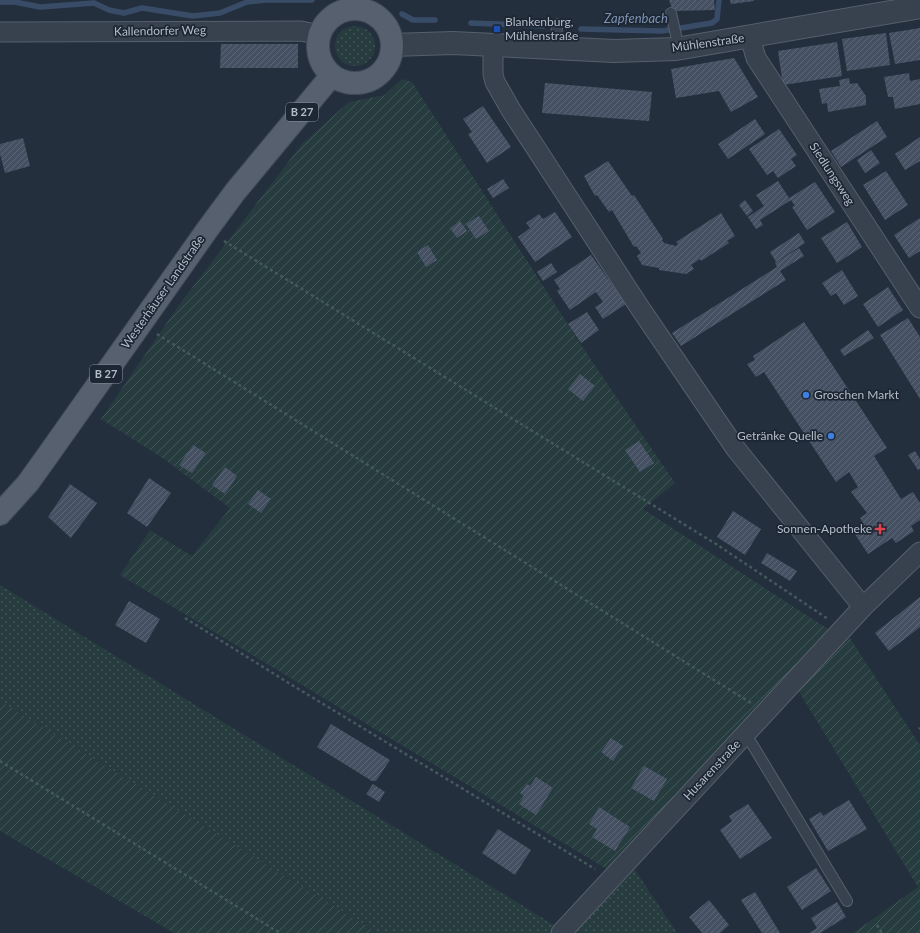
<svg xmlns="http://www.w3.org/2000/svg" width="920" height="933" viewBox="0 0 920 933" font-family="Lato,sans-serif">
<style>
.grass{fill:url(#grass-dots)}
.garden{fill:url(#garden-furrows)}
.lines{fill:none;stroke-linecap:round;stroke-linejoin:round}
.stream{stroke:#394c67;stroke-width:5.5}
.building{fill:url(#building-hatch)}
.service-casing{stroke:#565f6c;stroke-width:12}
.minor-casing{stroke:#565f6c;stroke-width:21}
.tertiary-casing{stroke:#565f6c;stroke-width:24}
.primary-casing{stroke:#414a57;stroke-width:24}
.path{stroke:#44595c;stroke-width:2.5;stroke-dasharray:3 3;stroke-linecap:butt}
.service{stroke:#38414e;stroke-width:10}
.minor{stroke:#38414e;stroke-width:19}
.tertiary{stroke:#38414e;stroke-width:22}
.primary{stroke:#56606e;stroke-width:22}
.transit-dot{fill:#1a4fb4;stroke:#1d2633;stroke-width:1.5}
.shop-dot{fill:#3f7fe0;stroke:#1d2633;stroke-width:1.5}
.health-dot{fill:#e0444e;stroke:#1d2633;stroke-width:1.5}
.labels{text-anchor:middle;stroke-width:3.5;stroke-linejoin:round;paint-order:stroke}
.shield{fill:#1d2633;stroke:#878f9c;stroke-width:1}
.shield-label{font-size:11px;font-weight:bold;fill:#b4bcc9}
.poi-label{font-size:12px;fill:#b4bcc9;stroke:#1d2633;text-anchor:start}
.street-label{font-size:12px;fill:#b4bcc9;stroke:#1d2633}
.water-label{font-size:13px;font-style:italic;fill:#7c92b1;stroke:#1d2633}
</style>
<defs>
<pattern id="grass-dots" width="8" height="8" patternUnits="userSpaceOnUse"><rect width="8" height="8" fill="#263c3f"/><path d="M2 2h.1M6 6h.1" fill="none" stroke="#435659" stroke-width="1.8" stroke-linecap="round"/></pattern>
<pattern id="garden-furrows" width="10" height="10" patternUnits="userSpaceOnUse"><rect width="10" height="10" fill="#263c3f"/><path d="M-1 1l2-2M0 10L10 0M9 11l2-2" fill="none" stroke="#435659"/></pattern>
<pattern id="building-hatch" width="6" height="6" patternUnits="userSpaceOnUse"><rect width="6" height="6" fill="#455162"/><path d="M-1 1l2-2M0 6l6-6M5 7l2-2" fill="none" stroke="#5d6877"/></pattern>
</defs>
<rect width="100%" height="100%" fill="#242f3e"/>
<!-- grass -->
<path class="grass" d="M335 46a20 20 0 1 1 40 0a20 20 0 1 1-40 0Z
M0 585 549 922 564 933H378L0 701Z
M633 867 677 933H571Z"/>
<!-- garden -->
<path class="garden" d="M402 79 412 82 583 348 675 483 643 509 831 631 611 867 605 868 120 575 150 530 192 556 230 508 161 457 101 419 179 305 302 144 349 102 385 95Z
M849 637 920 745V933H853L918 887 798 690Z
M0 701 378 933H174L0 831Z"/>
<g class="lines">
<!-- stream -->
<path class="stream" d="M0 2H15L40 7 94 3 109 10 124 13 142 8 193 16 220 13 247 2 266 0H312
M402 14 413 20H435
M471 23 543 26
M581 29 662 31 712 23 717 19 719 0"/>
</g>
<!-- building -->
<path class="building" d="M669 0H714L715 10 673 11Z
M730 0H754V1L731 4Z
M920 28V60L895 64 889 33Z
M886 33 890 65 847 71 842 39Z
M837 42 842 76 783 85 778 51Z
M221 44H298V68H220Z
M734 58 758 97 731 112 719 91 676 98 671 69Z
M909 73 910 81 920 79V104L895 109 893 97H888L884 77Z
M849 78 850 84 857 83 866 96V105L828 112 827 103 822 104 819 89 840 86 839 80Z
M545 83 652 92 649 121 542 113Z
M483 106 511 147 487 163 468 134 472 132 463 119Z
M755 119 765 134 728 159 718 144Z
M877 121 887 137 841 167 831 151Z
M779 129 797 155 791 159 796 166 778 178 773 171 767 175 749 149Z
M920 137V161L905 170 895 154Z
M23 138 30 166 5 173 0 154V144Z
M871 150 880 163 865 173 857 160Z
M608 161 632 196 634 195 663 239 662 240 664 243 676 246 678 244 676 242 721 213 735 236 727 241 729 243 701 261 700 259 691 265 694 269 686 274 659 270V268L642 265 637 256 641 253 636 246 634 247 612 210 609 212 597 195 595 196 584 176Z
M886 171 908 205 885 220 863 185Z
M503 179 509 188 493 198 487 189Z
M778 181 789 198 815 182 835 212 807 230 792 207 795 206 791 200 760 220 763 225 756 229 748 217 764 206 756 195Z
M745 200 753 211 747 216 739 205Z
M555 212 572 237 535 262 518 237 530 228 526 223 539 214 543 219Z
M479 216 489 231 476 239 466 224Z
M920 218V251L909 258 894 235Z
M460 221 467 231 457 238 450 228Z
M847 222 862 247 837 263 821 238Z
M799 233 805 243 776 262 770 252Z
M428 245 437 260 426 267 417 252Z
M799 248 804 256 780 271 786 280 681 346 672 333 777 267 775 263Z
M591 255 626 304 603 319 595 307 603 302 596 292 570 310 557 291 560 289 554 280Z
M551 263 557 272 543 281 537 272Z
M842 270 858 296 844 305 836 293 831 296 822 283Z
M888 287 903 310 878 327 863 304Z
M587 312 599 330 581 343 568 324Z
M908 318 920 337V399L880 335Z
M804 322 887 448 874 456 901 499 913 492 920 503V520L911 526 914 531 896 543 892 538 868 554 853 531 863 523 860 518 867 513 851 492 858 487 849 472 836 482 764 372 756 377 747 364 755 360 753 356Z
M868 330 874 338 844 356 840 350Z
M580 374 595 386 583 401 568 389Z
M639 441 654 463 640 472 625 450Z
M193 445 206 453 192 473 179 465Z
M915 451 920 459V469L918 470 908 455Z
M225 467 237 476 225 494 212 485Z
M149 478 171 493 147 527 127 513Z
M70 484 97 503 71 538 48 517Z
M258 490 271 499 261 513 248 504Z
M733 511 761 529 745 555 717 537Z
M767 553 797 571 790 581 761 563Z
M920 597V627L889 651 875 633Z
M129 601 160 619 146 643 115 625Z
M331 724 390 760 376 781H372L317 747Z
M611 738 623 746 613 761 601 752Z
M644 766 667 779 654 801 631 788Z
M536 777 553 788 536 815 519 804 524 796 520 793 527 784 530 786Z
M373 784 385 792 379 802 366 794Z
M849 800 867 829 828 851 809 819 821 812 823 816Z
M748 804 772 838 740 859 720 830 732 821 729 816Z
M599 807 630 827 615 851 592 837 597 829 589 824Z
M498 829 531 850 515 875 482 853Z
M816 868 831 891 802 910 787 887Z
M755 892 780 933H762L741 900Z
M709 900 729 925 720 933H702L689 917Z
M837 902 846 917 820 933H809L817 928 811 918Z"/>
<g class="lines">
<!-- service casing -->
<g class="service-casing">
<path id="service" d="M671 13 679 49
M556 48 557 24
M744 735 752 744 847 901"/>
</g>
<!-- minor casing -->
<g class="minor-casing">
<path id="minor" d="M0 32 301 31 320 35
M750 37 756 58 920 308
M493 45V74L495 82 511 110 640 308 736 449 863 607
M561 933 863 607 920 552"/>
</g>
<!-- tertiary casing -->
<g class="tertiary-casing">
<path id="tertiary" d="M392 45 453 43 614 51 676 49 920 7"/>
</g>
<!-- primary casing -->
<g class="primary-casing">
<path id="primary" d="M318 46a37 37 0 1 1 74 0a37 37 0 1 1-74 0Z
M0 514 28 483 48 455 207 230 235 192 332 75"/>
</g>
<!-- path -->
<path class="path" d="M224 241 716 544 828 619
M157 334 751 703
M185 618 287 682 595 869
M919 729 920 728
M0 761 280 933
M877 925 882 933"/>
<!-- service -->
<use href="#service" class="service"/>
<!-- minor -->
<use href="#minor" class="minor"/>
<!-- tertiary -->
<use href="#tertiary" class="tertiary"/>
<!-- primary -->
<use href="#primary" class="primary"/>
</g>
<!-- markers -->
<rect class="transit-dot" x="493" y="25" width="8" height="8" rx="2"/>
<g class="shop-dot">
<circle cx="806" cy="395" r="4"/>
<circle cx="831" cy="436" r="4"/>
</g>
<path class="health-dot" d="M878 523h4v4h4v4h-4v4h-4v-4h-4v-4h4z"/>
<g class="labels">
<!-- shield labels -->
<g class="shield">
<rect x="286" y="103" width="32" height="18" rx="3"/>
<rect x="90" y="365" width="32" height="18" rx="3"/>
</g>
<g class="shield-label">
<text x="302" y="116">B 27</text>
<text x="106" y="378">B 27</text>
</g>
<!-- poi labels -->
<g class="poi-label">
<text x="505" y="26">Blankenburg,<tspan x="505" dy="14">Mühlenstraße</tspan></text>
<text x="814" y="399">Groschen Markt</text>
<text x="823" y="440" text-anchor="end">Getränke Quelle</text>
<text x="872" y="533" text-anchor="end">Sonnen-Apotheke</text>
</g>
<!-- street labels -->
<g class="street-label">
<text transform="translate(160 31) rotate(-1)" y="4">Kallendorfer Weg</text>
<text transform="translate(708 43) rotate(-8)" y="4">Mühlenstraße</text>
<text transform="translate(832 174) rotate(57)" y="4">Siedlungsweg</text>
<text transform="translate(163 292) rotate(-55)" y="4">Westerhäuser Landstraße</text>
<text transform="translate(712 770) rotate(-47)" y="4">Husarenstraße</text>
</g>
<!-- water labels -->
<g class="water-label">
<text x="636" y="23">Zapfenbach</text>
</g>
</g>
</svg>
